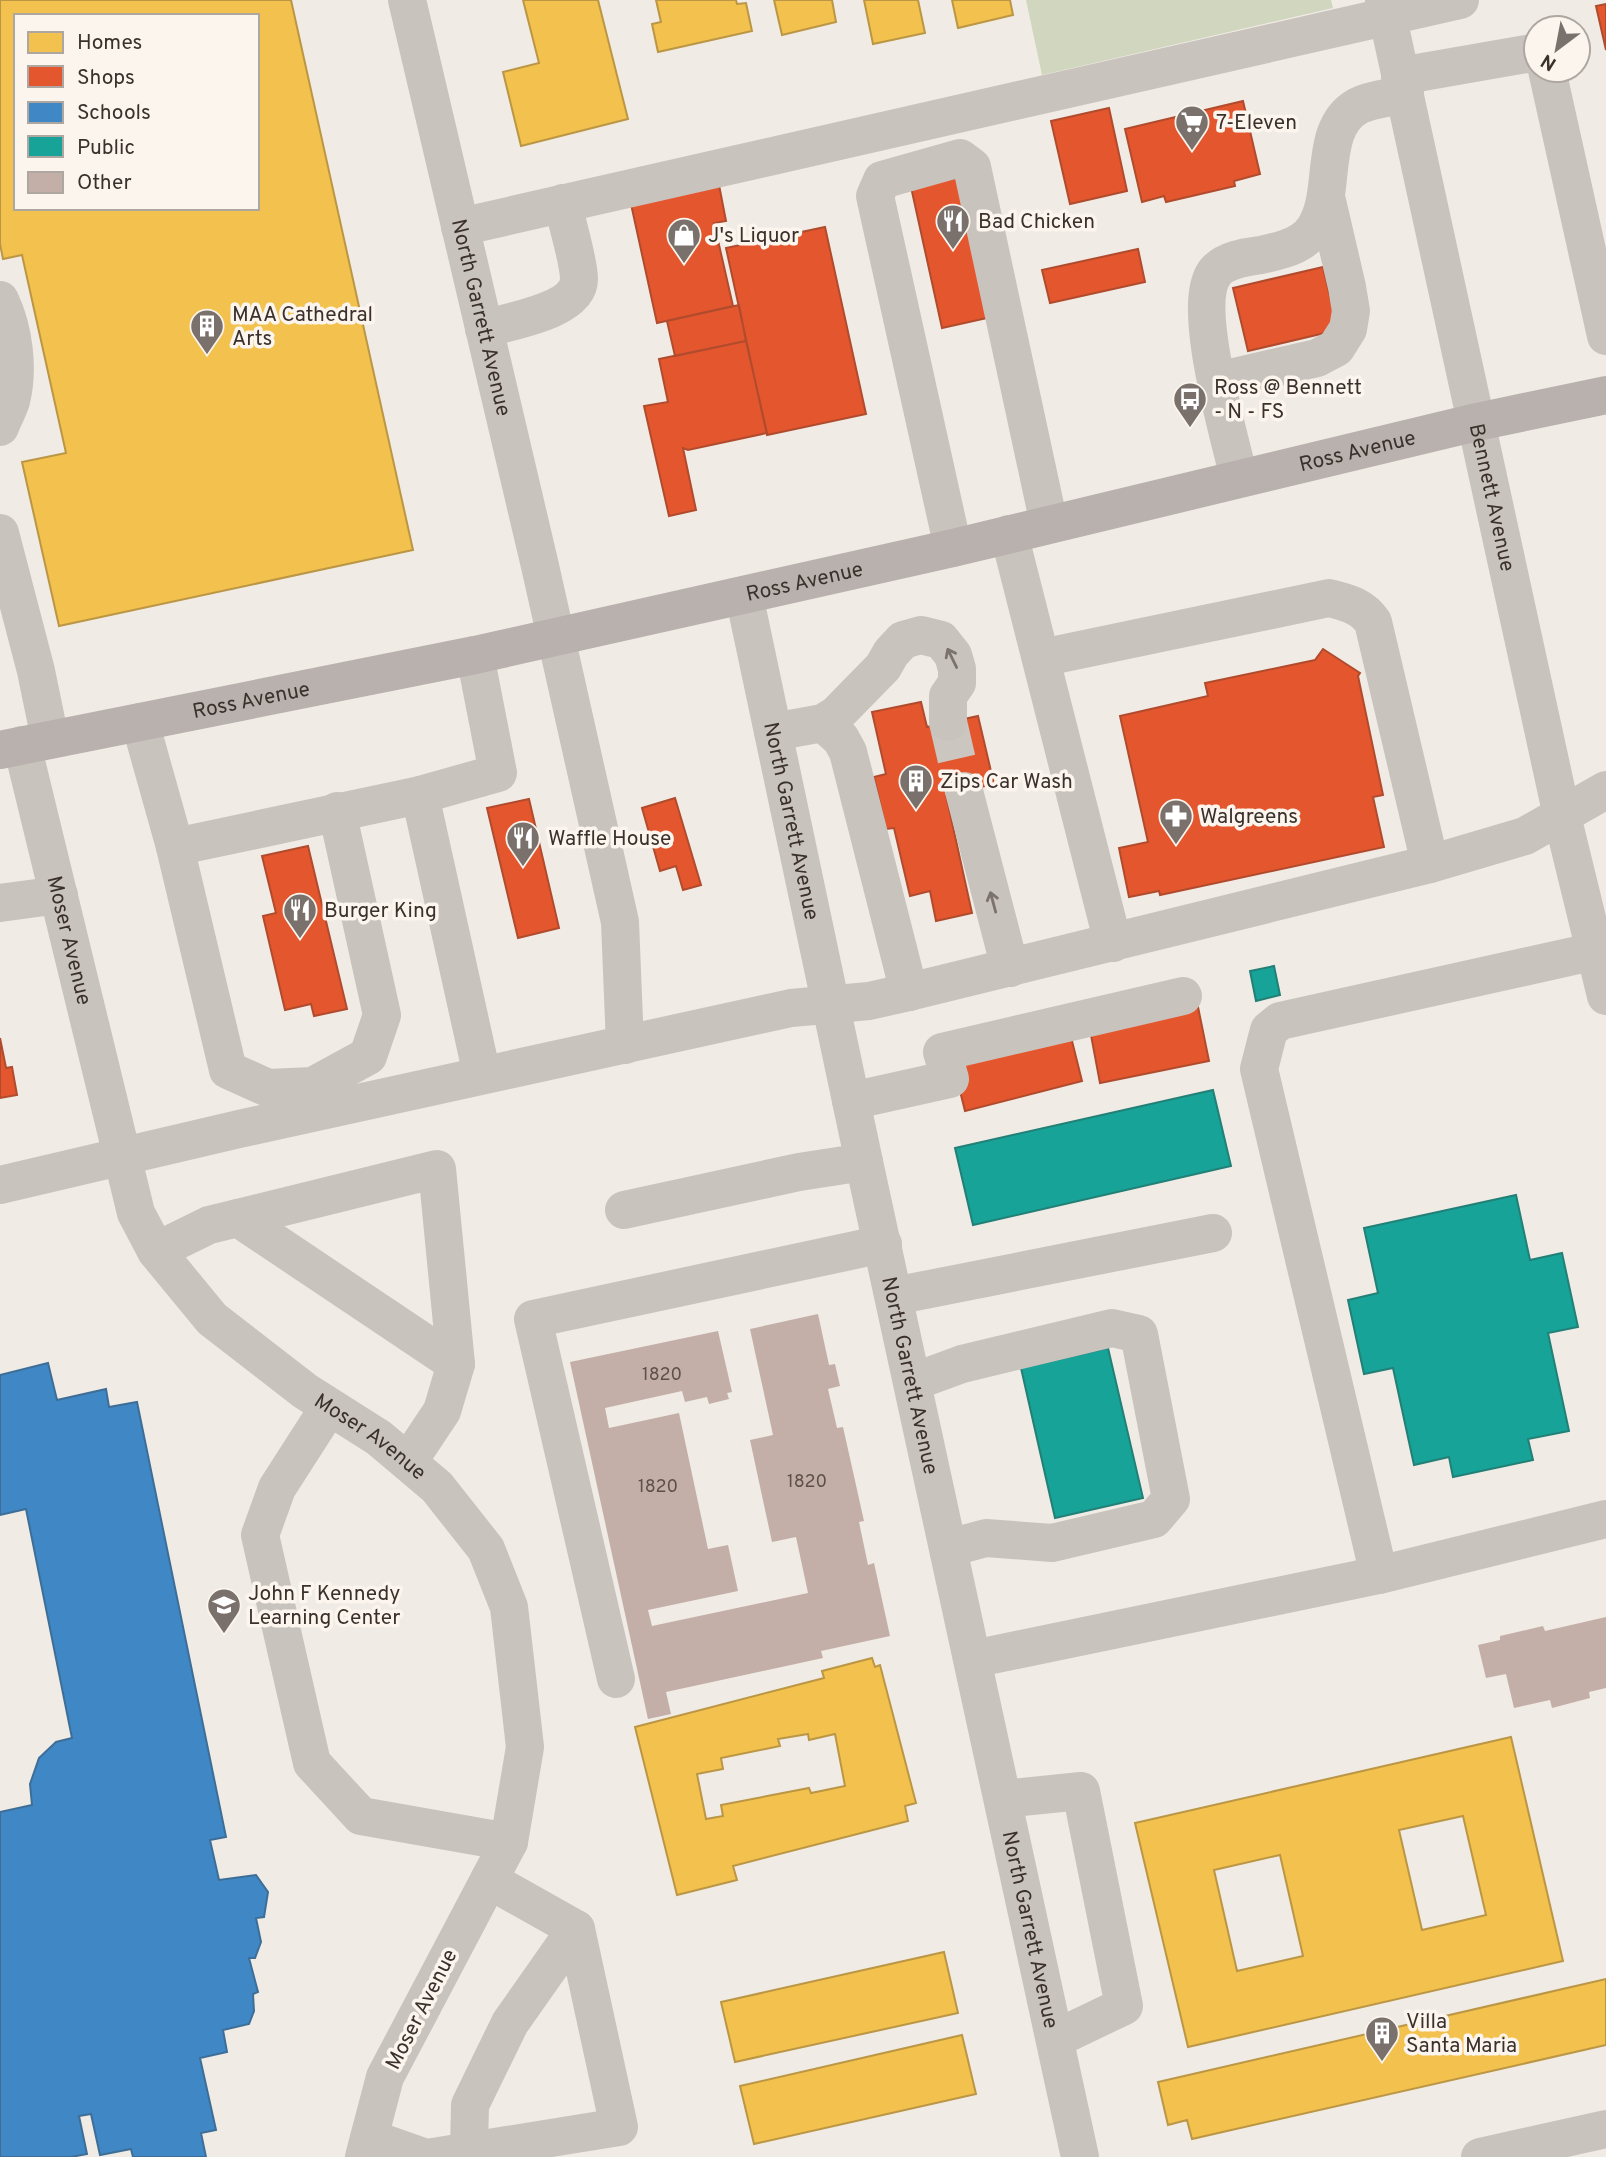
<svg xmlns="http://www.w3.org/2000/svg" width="1606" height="2157" viewBox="0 0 1606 2157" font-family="Overpass,sans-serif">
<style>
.green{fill:#d1d6bf}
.homes{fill:#f2c14e;stroke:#bb9644;stroke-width:2;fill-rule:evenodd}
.shops{fill:#e4572e;stroke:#b14b2d;stroke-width:2}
.schools{fill:#3f88c5;stroke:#3e6e97;stroke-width:2}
.public{fill:#17a398;stroke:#228077;stroke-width:2}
.building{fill:#c3afa7}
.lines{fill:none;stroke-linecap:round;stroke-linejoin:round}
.minor-tunnel{stroke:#ccc6c0;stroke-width:38;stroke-dasharray:38 19;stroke-linecap:butt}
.minor{stroke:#c9c3be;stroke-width:38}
.major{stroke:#b8b1ad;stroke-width:38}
.oneway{stroke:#7b726d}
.labels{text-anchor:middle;stroke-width:7;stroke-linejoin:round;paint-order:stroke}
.number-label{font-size:18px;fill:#5d504a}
.poi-label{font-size:21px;fill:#3b302b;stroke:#fbf5ee;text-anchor:start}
.street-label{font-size:21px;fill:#3b302b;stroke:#fbf5ee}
</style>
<rect width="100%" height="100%" fill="#f0ebe5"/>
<!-- green -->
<path class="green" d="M1026 0H1331L1333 8 1042 75Z"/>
<!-- homes -->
<path class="homes" d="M0 0H291L413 550 59 626 22 462 66 453 22 255 3 259 0 244ZM16 16H257V208H16Z
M523 0H598L628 119 521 146 503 72 539 63Z
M656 0H736L737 4 746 3 752 31 658 52 652 24 661 22Z
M774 0H832L836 22 782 35Z
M864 0H918L925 33 873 44Z
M952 0H1010L1013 15 958 28Z
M872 1658 875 1667 880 1665 916 1803 905 1806 908 1821 733 1866 737 1880 677 1895 635 1727 824 1678 822 1671ZM808 1734 809 1740 835 1734 845 1786 811 1793 809 1788 721 1805 723 1816 706 1819 697 1774 723 1769 721 1758 780 1746 778 1739Z
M1511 1737 1563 1961 1188 2047 1135 1823ZM1463 1816 1486 1915 1422 1930 1399 1830ZM1280 1855 1303 1956 1237 1971 1214 1870Z
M944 1952 958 2013 735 2062 721 2002Z
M1606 1979V2045L1192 2139 1187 2120 1168 2125 1158 2082Z
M962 2035 976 2094 754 2144 740 2086Z"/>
<!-- shops -->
<path class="shops" d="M1606 4V50L1596 6Z
M1243 101 1260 174 1234 181 1235 186 1166 202 1164 196 1142 202 1125 129Z
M1109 108 1127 191 1070 204 1051 121Z
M965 175 996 316 942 328 911 187Z
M719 185 726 221 714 223 733 306 657 323 631 204Z
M825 227 866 414 767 435 726 248Z
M1138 249 1145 282 1050 303 1042 270Z
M1323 267 1338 330 1248 351 1233 288Z
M739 305 746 341 675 356 667 321Z
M746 341 767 433 688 450 683 448 696 510 669 516 644 406 668 402 659 359Z
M1323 649 1360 673 1358 676 1383 795 1373 797 1384 847 1160 895 1159 891 1129 897 1119 848 1148 842 1120 716 1208 696 1205 683 1315 660Z
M921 702 927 727 978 716 994 784 946 795 972 913 936 921 930 891 910 896 894 828 886 829 874 777 886 774 872 712Z
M675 798 701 885 683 890 676 866 660 871 642 808Z
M529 799 559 928 518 938 487 808Z
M308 846 347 1009 314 1016 311 1004 285 1010 263 916 276 913 262 856Z
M1196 997 1209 1061 1100 1083 1088 1019Z
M1070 1033 1082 1081 965 1111 953 1063Z
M0 1038 6 1068 12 1067 17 1095 0 1098Z"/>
<!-- schools -->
<path class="schools" d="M48 1363 57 1400 106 1389 109 1407 137 1402 226 1837 210 1840 219 1880 256 1875 268 1892 264 1917 256 1918 261 1942 255 1958H249L258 1992 253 1994 254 2011 249 2024 223 2030 227 2052 200 2058 216 2130 201 2133 206 2157H133L131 2149 100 2155 91 2114 79 2116 87 2154 71 2157H0V1812L32 1805 30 1784 39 1758 56 1742 72 1738 26 1509 0 1515V1375Z"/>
<!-- public -->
<path class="public" d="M1274 966 1280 995 1256 1001 1250 971Z
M1213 1090 1231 1166 973 1225 955 1148Z
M1516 1195 1530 1260 1562 1253 1578 1327 1548 1333 1569 1431 1528 1439 1533 1460 1453 1477 1449 1457 1414 1465 1393 1368 1364 1374 1348 1300 1378 1293 1364 1228Z
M1108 1348 1143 1498 1055 1518 1021 1368Z"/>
<!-- building -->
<path class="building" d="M818 1314 829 1365 835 1364 840 1386 828 1389 837 1428 843 1427 864 1521 859 1522 868 1565 874 1563 890 1636 821 1651 823 1658 666 1692 671 1714 648 1719 570 1362 718 1331 732 1392 727 1393 729 1399 709 1404 707 1397 685 1402 682 1391 605 1408 609 1428 679 1413 708 1549 728 1545 738 1591 648 1610 652 1626 808 1593 796 1537 772 1542 750 1440 773 1435 750 1329Z
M1606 1617V1688L1589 1692 1590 1698 1552 1708 1550 1700 1514 1708 1506 1674 1486 1678 1478 1645 1500 1640V1636L1543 1626 1545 1631Z"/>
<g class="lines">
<!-- minor-tunnel -->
<path class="minor-tunnel" d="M948 722 964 791"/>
<!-- minor -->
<g class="minor">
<path id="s1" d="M407 0 540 566 620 922 625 1045"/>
<path id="s2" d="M1384 0 1562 816 1606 996"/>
<path d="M1547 70 1606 336"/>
<path d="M1400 76 1532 53 1536 56"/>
<path d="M460 227 1460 0"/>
<path d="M0 300C14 329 19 370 11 401 8 410 3 419 0 427"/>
<path d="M484 329C509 321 580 311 579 278 578 257 567 225 563 203"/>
<path d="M1217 381 1317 358 1336 348 1348 329 1351 311 1347 287 1327 201"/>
<path d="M1239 478C1230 438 1189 302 1216 271 1227 259 1247 257 1261 255 1283 250 1308 245 1318 222 1336 186 1319 128 1358 106 1371 99 1390 98 1405 94"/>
<path d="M0 533 36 671 50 739"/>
<path d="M1009 534 1113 943"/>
<path d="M953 548 875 196 882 180 960 158 972 167 1049 524"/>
<path id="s3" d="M744 595 864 1162 1080 2157"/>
<path d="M1041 658 1329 598C1348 603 1362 606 1373 622L1430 864"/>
<path d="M140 722 175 847 228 1070 268 1088 313 1086 368 1056 382 1015 337 811"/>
<path d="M823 723 841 739 848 752 909 992"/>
<path d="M773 732 823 723 836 715 883 667 891 653 903 640 921 635 941 640 953 655 957 669V683L948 696V722"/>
<path id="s4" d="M22 745 136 1213 156 1251 212 1319 305 1391 379 1438 437 1487 486 1549 509 1607 525 1747 509 1842 385 2077 364 2157"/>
<path d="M964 791 1010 968"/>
<path d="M420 795 498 773 475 655"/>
<path d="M175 847 420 795 482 1075"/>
<path d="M0 903 59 895"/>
<path d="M1596 951 1280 1021 1269 1030 1259 1069 1379 1575 1606 1519"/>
<path d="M851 1101 950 1079 942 1052 1183 996"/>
<path d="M0 1185 239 1129 791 1008 869 1001 909 992 1430 864 1525 836 1606 790"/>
<path d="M624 1210 799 1172 864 1162"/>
<path d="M238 1218 437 1169 456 1364"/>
<path d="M156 1251 209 1225 238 1218 456 1364 442 1411 408 1462"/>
<path d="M894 1296 1213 1233"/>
<path d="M913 1382 962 1364 1112 1328 1139 1334 1171 1499 1154 1519 1052 1543 986 1538 949 1548"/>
<path d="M329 1407 277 1488 260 1535 312 1763 361 1816 509 1842"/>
<path d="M973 1659 1379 1575"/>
<path d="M616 1679 533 1319 883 1244"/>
<path d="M1003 1799 1081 1791 1124 2006 1055 2039"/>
<path d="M369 2138 423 2157"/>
<path d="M469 2151 470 2105 510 2023 576 1929"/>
<path d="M433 2157 619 2127 576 1929 489 1880"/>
<path d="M1480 2157 1606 2129"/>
</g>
<!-- major -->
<path class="major" id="s5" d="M0 750 475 655 953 548 1477 422 1606 395"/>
</g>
<!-- one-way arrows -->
<defs><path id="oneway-shaft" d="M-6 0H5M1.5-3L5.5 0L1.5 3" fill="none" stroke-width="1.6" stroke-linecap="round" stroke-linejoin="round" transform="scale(1.75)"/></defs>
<g class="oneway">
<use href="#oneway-shaft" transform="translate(952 658) rotate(-116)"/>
<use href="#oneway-shaft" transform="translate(993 902) rotate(-105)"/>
</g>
<!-- icons -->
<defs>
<g id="supermarket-pin" transform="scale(1.75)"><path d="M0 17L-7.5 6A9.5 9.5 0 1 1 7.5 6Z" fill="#7a716c" stroke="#fbf5ee"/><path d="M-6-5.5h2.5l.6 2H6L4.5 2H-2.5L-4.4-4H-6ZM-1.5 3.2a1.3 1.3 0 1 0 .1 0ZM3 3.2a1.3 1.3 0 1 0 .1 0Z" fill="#fff"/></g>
<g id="restaurant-pin" transform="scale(1.75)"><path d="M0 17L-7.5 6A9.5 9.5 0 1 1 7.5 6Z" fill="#7a716c" stroke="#fbf5ee"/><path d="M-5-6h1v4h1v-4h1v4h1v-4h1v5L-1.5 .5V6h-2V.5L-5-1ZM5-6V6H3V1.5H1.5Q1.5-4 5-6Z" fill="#fff"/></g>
<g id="shop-pin" transform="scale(1.75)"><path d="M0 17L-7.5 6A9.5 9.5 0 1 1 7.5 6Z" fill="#7a716c" stroke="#fbf5ee"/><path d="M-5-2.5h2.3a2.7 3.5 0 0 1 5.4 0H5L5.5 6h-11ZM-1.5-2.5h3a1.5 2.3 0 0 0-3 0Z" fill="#fff"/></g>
<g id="building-pin" transform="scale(1.75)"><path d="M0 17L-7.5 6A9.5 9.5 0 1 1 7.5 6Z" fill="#7a716c" stroke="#fbf5ee"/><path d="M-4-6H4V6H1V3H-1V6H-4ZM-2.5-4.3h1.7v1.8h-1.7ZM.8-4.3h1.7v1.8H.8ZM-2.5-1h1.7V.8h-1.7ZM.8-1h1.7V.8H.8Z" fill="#fff"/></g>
<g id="bus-pin" transform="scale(1.75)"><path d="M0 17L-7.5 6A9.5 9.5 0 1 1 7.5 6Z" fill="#7a716c" stroke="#fbf5ee"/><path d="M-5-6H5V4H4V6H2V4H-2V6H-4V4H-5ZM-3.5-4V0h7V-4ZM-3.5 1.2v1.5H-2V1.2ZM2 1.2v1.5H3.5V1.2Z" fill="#fff"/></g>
<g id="pharmacy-pin" transform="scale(1.75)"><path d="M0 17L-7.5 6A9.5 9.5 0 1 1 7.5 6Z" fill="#7a716c" stroke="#fbf5ee"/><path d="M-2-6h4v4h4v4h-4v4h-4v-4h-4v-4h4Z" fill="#fff"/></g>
<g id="school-pin" transform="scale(1.75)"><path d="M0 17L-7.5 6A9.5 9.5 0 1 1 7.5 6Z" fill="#7a716c" stroke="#fbf5ee"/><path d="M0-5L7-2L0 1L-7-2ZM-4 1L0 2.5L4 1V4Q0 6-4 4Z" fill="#fff"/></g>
</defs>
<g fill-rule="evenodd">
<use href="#supermarket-pin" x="1192" y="122"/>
<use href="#restaurant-pin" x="953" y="221"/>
<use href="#shop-pin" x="684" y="235"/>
<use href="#building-pin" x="207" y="326"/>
<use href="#bus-pin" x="1190" y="399"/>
<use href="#building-pin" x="916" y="781"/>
<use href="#pharmacy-pin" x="1176" y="816"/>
<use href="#restaurant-pin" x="523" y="838"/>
<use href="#restaurant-pin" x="300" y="910"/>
<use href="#school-pin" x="224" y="1605"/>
<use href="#building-pin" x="1382" y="2033"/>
</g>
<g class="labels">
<!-- number labels -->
<g class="number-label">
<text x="662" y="1380">1820</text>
<text x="807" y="1487">1820</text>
<text x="658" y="1492">1820</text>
</g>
<!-- poi labels -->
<g class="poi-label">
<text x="1216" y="129">7-Eleven</text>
<text x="978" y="228">Bad Chicken</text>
<text x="708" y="242">J's Liquor</text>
<text x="232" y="321">MAA Cathedral<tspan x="232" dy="24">Arts</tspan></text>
<text x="1214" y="394">Ross @ Bennett<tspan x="1214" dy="24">- N - FS</tspan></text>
<text x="940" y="788">Zips Car Wash</text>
<text x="1200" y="823">Walgreens</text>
<text x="548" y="845">Waffle House</text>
<text x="324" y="917">Burger King</text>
<text x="248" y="1600">John F Kennedy<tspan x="248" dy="24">Learning Center</tspan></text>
<text x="1406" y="2028">Villa<tspan x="1406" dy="24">Santa Maria</tspan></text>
</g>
<!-- street labels -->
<g class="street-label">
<text dy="7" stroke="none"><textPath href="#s1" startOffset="326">North Garrett Avenue</textPath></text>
<text dy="7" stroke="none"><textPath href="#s5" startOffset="1390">Ross Avenue</textPath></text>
<text dy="7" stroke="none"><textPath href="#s2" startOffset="509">Bennett Avenue</textPath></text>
<text dy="7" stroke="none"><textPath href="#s5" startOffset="822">Ross Avenue</textPath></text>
<text dy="7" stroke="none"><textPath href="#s5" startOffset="256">Ross Avenue</textPath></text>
<text dy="7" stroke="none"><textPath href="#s3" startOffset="231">North Garrett Avenue</textPath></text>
<text dy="7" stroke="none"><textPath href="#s4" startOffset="201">Moser Avenue</textPath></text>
<text dy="7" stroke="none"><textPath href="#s3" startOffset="798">North Garrett Avenue</textPath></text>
<text dy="7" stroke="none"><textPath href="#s4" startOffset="810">Moser Avenue</textPath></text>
<text dy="7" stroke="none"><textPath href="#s3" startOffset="1365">North Garrett Avenue</textPath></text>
<text transform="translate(421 2009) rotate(-63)" y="7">Moser Avenue</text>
</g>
</g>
<!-- legend -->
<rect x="14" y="14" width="245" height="196" fill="#fbf5ee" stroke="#aea6a0" stroke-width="2"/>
<rect x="28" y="32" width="35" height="21" fill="#f2c14e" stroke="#aea6a0" stroke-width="2"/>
<text x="77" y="49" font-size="21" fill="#3b302b">Homes</text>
<rect x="28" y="66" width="35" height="21" fill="#e4572e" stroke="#aea6a0" stroke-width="2"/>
<text x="77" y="84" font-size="21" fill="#3b302b">Shops</text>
<rect x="28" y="102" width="35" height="21" fill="#3f88c5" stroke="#aea6a0" stroke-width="2"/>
<text x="77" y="119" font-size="21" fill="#3b302b">Schools</text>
<rect x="28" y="136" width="35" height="21" fill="#17a398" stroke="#aea6a0" stroke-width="2"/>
<text x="77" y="154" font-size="21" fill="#3b302b">Public</text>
<rect x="28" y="172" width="35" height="21" fill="#c3afa7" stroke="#aea6a0" stroke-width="2"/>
<text x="77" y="189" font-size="21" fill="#3b302b">Other</text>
<!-- north arrow -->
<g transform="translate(1557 49) rotate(212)"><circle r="33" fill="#fbf5ee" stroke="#aea6a0" stroke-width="2"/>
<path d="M0-5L12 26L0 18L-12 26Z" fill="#7a716c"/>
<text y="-10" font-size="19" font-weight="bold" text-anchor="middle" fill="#3b302b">N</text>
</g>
</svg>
